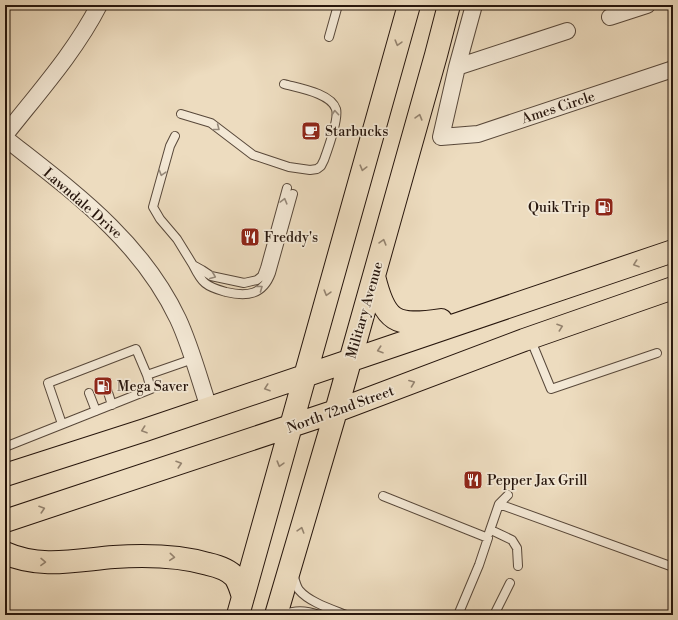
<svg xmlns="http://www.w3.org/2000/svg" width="678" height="620" viewBox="0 0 678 620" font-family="'Libre Bodoni',serif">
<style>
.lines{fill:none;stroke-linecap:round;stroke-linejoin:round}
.lane-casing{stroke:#58483a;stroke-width:10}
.street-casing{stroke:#58483a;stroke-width:18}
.primary-casing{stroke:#27160d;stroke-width:24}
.lane{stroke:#f3e8d5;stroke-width:8}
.street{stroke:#f3e8d5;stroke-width:16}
.primary{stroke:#eddcbf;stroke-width:22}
.oneway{stroke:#94836f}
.oneway2{stroke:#978a7b}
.labels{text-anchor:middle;stroke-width:3.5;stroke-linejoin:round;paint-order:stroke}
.street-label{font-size:14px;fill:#27160d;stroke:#f3e8d5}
.poi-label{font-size:14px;fill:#27160d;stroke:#f3e8d5;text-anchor:start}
</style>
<rect width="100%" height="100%" fill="#eddcbf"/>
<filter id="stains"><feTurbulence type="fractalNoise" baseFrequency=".005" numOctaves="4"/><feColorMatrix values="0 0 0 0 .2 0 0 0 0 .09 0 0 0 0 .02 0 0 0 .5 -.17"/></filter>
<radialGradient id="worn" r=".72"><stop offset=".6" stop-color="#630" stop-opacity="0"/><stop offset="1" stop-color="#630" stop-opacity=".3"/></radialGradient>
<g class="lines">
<!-- lane casing -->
<g class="lane-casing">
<path id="lane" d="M329 37 338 5
M181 114 211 123 253 155 289 167 310 170 317 169 321 166 324 160C328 149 339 119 336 109 331 93 298 88 284 84
M175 136 170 146 153 207 160 219 177 239 193 265 202 270 211 276 244 283 257 280 262 276 265 268 287 188
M193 265C196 271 200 279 205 283 211 288 219 290 226 292 247 297 263 295 271 273L293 194
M530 338 551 389 657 353
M106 386 112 405
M89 393 96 411
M62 424 48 383 136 349 147 375
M5 447 151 389 147 375 193 359
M383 496 488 538 479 565 458 615
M499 504 673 567
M491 530 512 540 517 548 518 566
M489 533 499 504 508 495
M293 575C295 579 296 586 299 590 309 602 331 609 346 615
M282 615C295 610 305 610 319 615
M494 615 510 583"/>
</g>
<!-- street casing -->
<g class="street-casing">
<path id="street" d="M474 5 457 67 441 137 478 134 673 69
M610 17 647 5
M457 67 567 31
M5 135C38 93 75 52 99 5
M5 138C72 191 140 239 178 319 191 347 199 378 209 408"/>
</g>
<!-- primary casing -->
<g class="primary-casing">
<path id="primary" d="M374 276C385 322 395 327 441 320
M5 475 145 430 673 251
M5 521 336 411 524 340 673 288
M5 553C40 569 77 560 114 557 145 555 177 555 208 564 217 566 228 569 235 577 239 583 241 590 243 597
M238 615 409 5
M276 615 336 411 436 55 449 5"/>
</g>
<!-- lane -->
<use href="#lane" class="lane"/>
<!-- street -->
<use href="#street" class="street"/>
<!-- primary -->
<use href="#primary" class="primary"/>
</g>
<!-- one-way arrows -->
<defs><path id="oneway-chevron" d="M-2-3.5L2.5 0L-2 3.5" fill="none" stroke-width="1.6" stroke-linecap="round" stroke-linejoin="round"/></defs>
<g class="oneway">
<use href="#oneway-chevron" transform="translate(398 43) rotate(106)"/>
<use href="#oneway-chevron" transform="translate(419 117) rotate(-74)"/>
<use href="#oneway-chevron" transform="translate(363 168) rotate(105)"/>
<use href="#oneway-chevron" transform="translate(383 242) rotate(-74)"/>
<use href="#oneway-chevron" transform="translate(636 264) rotate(161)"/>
<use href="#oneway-chevron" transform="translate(327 293) rotate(106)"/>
<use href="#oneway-chevron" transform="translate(560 327) rotate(-19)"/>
<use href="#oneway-chevron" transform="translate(380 350) rotate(162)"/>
<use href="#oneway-chevron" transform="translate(412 383) rotate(-21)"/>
<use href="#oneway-chevron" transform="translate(267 388) rotate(161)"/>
<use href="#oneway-chevron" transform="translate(144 430) rotate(161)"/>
<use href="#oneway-chevron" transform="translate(179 464) rotate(-18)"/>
<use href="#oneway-chevron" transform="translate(280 464) rotate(106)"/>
<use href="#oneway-chevron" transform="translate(42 509) rotate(-18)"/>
<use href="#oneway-chevron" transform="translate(301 530) rotate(-73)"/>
<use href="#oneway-chevron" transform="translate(172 557) rotate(5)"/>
<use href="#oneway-chevron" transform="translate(43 562) rotate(1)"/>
</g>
<g class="oneway2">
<use href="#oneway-chevron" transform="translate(335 113) rotate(-95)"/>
<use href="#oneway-chevron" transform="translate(217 128) rotate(38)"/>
<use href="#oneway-chevron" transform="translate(162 173) rotate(107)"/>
<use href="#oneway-chevron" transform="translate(284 201) rotate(-75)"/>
<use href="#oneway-chevron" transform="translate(213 276) rotate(22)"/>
<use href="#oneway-chevron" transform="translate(260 288) rotate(-36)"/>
</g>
<!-- icons -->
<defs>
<g id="cafe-square" transform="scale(1)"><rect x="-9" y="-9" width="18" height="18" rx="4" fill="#8f2418" stroke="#f3e8d5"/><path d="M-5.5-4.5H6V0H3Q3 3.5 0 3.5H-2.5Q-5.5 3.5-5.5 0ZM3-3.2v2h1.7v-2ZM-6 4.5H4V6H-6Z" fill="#fff"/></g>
<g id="fuel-square" transform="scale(1)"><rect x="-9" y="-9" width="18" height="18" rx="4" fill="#8f2418" stroke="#f3e8d5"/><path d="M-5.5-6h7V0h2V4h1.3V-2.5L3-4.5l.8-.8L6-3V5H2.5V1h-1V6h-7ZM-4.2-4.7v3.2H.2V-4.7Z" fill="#fff"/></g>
<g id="restaurant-square" transform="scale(1)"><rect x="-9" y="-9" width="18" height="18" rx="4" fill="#8f2418" stroke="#f3e8d5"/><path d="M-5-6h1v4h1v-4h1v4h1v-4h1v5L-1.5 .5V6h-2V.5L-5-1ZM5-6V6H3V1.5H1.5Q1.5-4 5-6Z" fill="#fff"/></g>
</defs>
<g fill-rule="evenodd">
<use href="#cafe-square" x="311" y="131"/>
<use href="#fuel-square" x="604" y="207"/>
<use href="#restaurant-square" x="250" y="237"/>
<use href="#fuel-square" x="103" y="386"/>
<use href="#restaurant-square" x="473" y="480"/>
</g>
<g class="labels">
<!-- street labels -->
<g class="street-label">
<text transform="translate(558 107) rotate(-18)" y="5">Ames Circle</text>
<text transform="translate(83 203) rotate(41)" y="5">Lawndale Drive</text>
<text transform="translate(364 310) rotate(-74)" y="5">Military Avenue</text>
<text transform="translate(340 409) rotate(-20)" y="5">North 72nd Street</text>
</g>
<!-- poi labels -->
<g class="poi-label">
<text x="325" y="136">Starbucks</text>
<text x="590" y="212" text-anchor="end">Quik Trip</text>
<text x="264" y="242">Freddy's</text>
<text x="117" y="391">Mega Saver</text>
<text x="487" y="485">Pepper Jax Grill</text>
</g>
</g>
<!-- margin -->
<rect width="678" height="620" fill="none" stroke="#eddcbf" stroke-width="20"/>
<rect x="6" y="6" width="666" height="608" fill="none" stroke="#27160d" stroke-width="2"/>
<rect x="10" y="10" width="658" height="600" fill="none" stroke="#27160d"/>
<rect width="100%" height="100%" filter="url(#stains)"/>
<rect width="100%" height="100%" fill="url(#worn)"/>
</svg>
